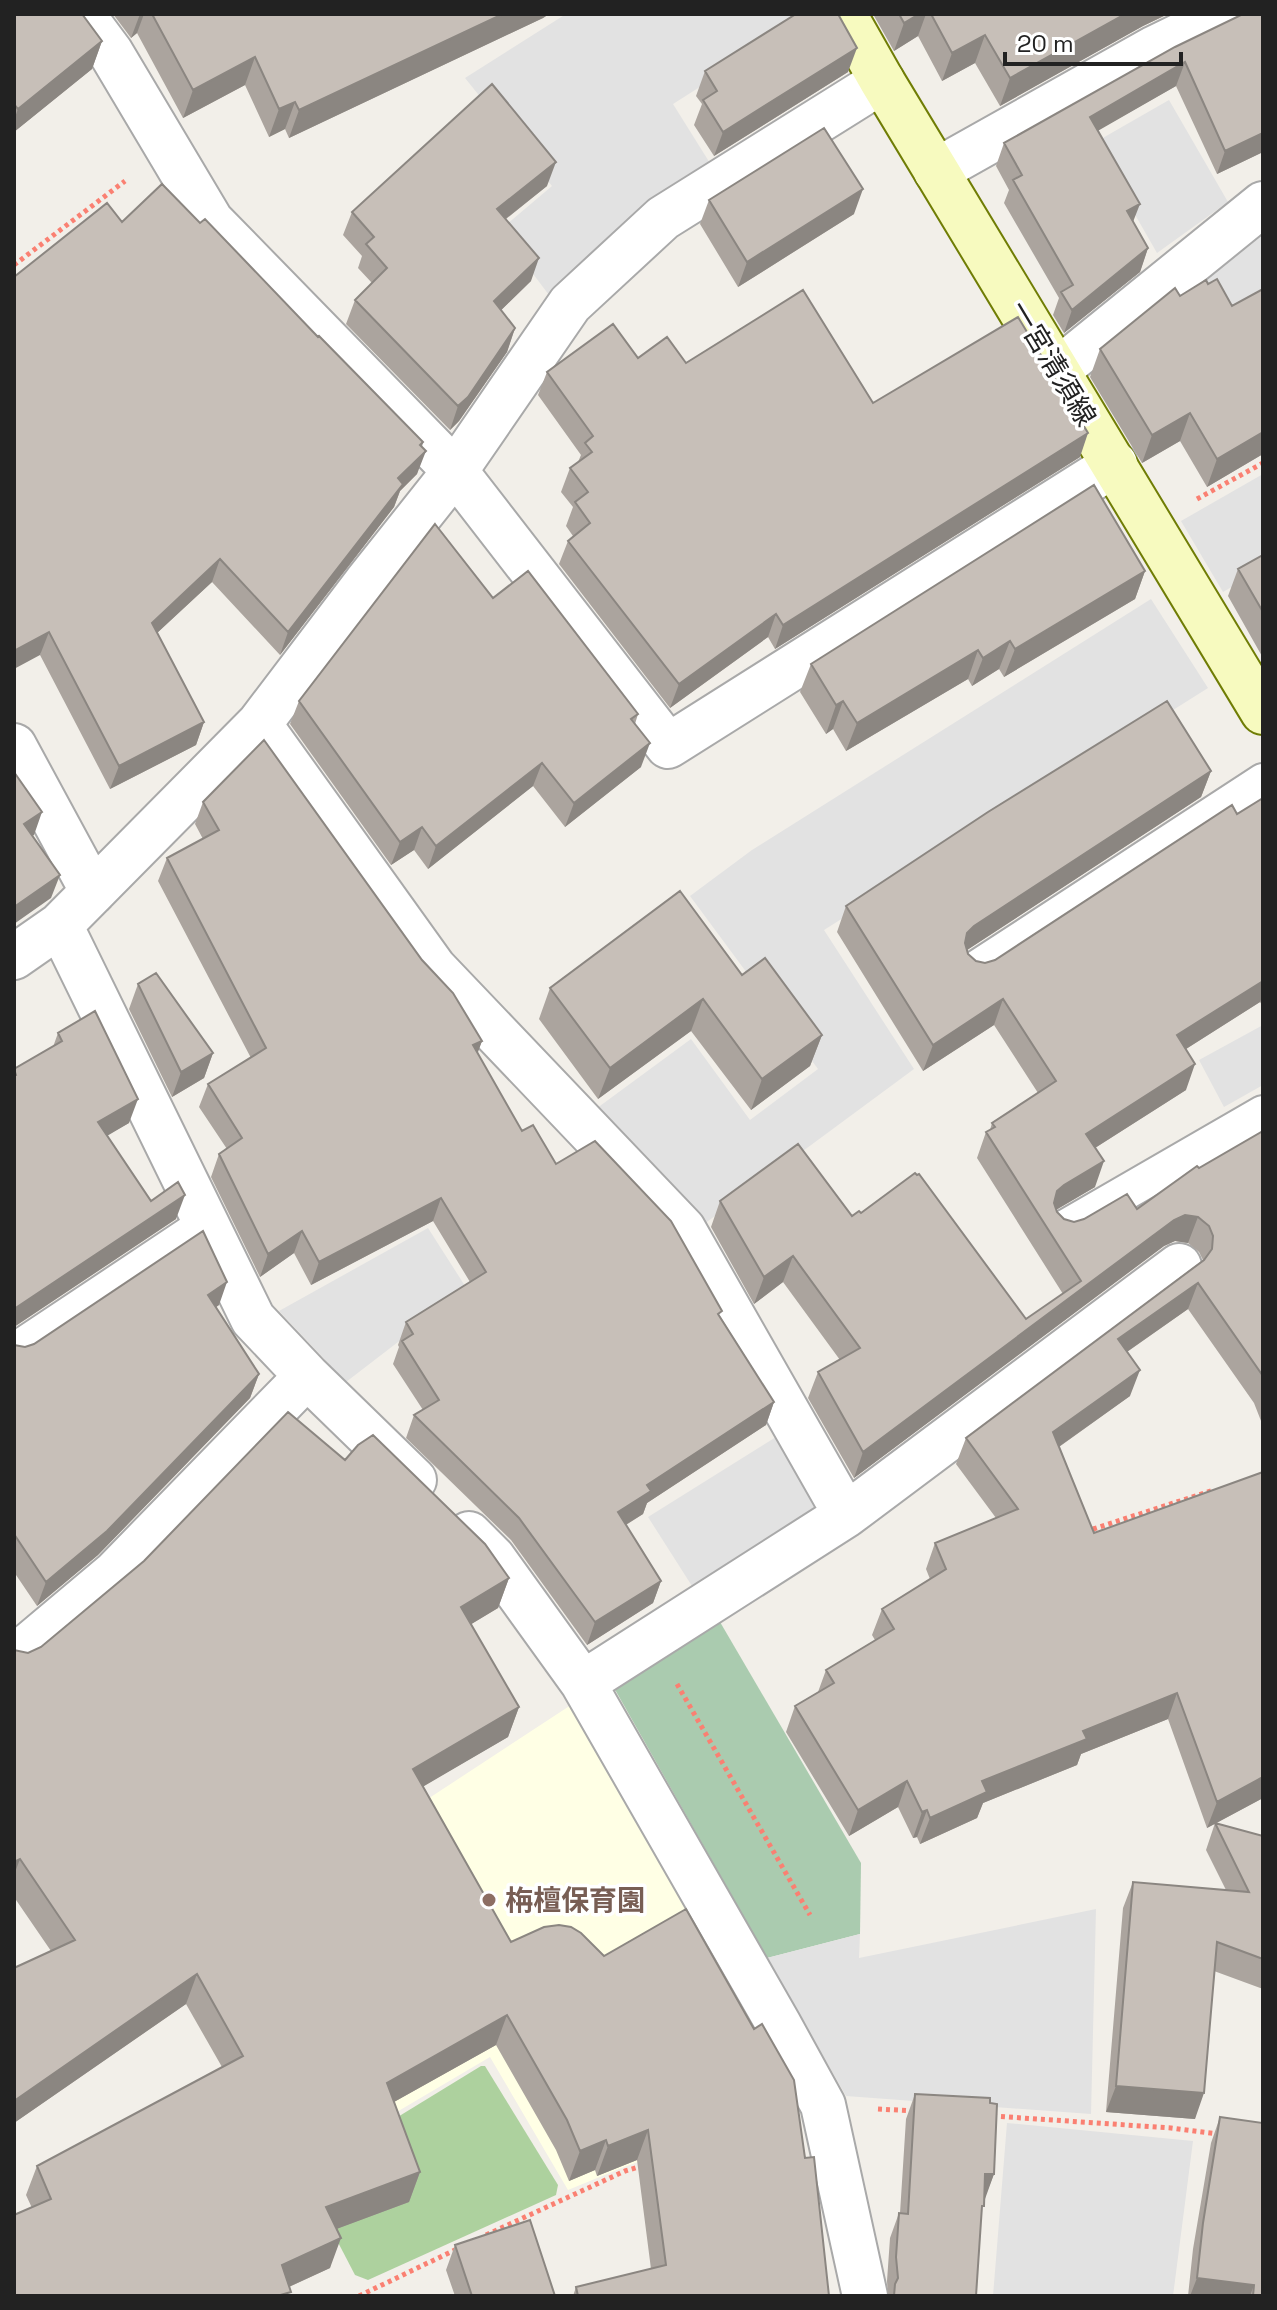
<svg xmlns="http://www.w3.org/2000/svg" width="1277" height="2310" viewBox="0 0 1277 2310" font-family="'Space Grotesk','Noto Sans JP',sans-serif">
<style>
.education{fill:#ffffe5}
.forest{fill:#add19e}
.cemetery{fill:#aacbaf}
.parking{fill:#e2e2e2}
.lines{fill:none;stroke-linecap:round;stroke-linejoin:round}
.service-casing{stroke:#a9a9a9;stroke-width:38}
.minor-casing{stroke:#a9a9a9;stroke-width:48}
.secondary-casing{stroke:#707d05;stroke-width:48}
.path{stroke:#fa8072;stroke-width:5;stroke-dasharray:4 4;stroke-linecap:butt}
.service{stroke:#fff;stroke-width:34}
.minor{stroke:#fff;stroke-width:44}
.secondary{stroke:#f7fabf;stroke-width:44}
.wall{fill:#aba49e}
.shaded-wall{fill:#8b8681}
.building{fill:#c7bfb8;stroke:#8b8681;stroke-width:2}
.education-dot{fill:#8d6e63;stroke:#fff;stroke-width:3}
.labels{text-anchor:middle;stroke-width:7;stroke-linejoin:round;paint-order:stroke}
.street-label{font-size:28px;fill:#222;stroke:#fff}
.education-label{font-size:28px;font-weight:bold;fill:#785e54;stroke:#fff;text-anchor:start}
</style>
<rect width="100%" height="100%" fill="#f2efe9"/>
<!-- education -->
<path class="education" d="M571 1705 770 2050 797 2105 624 2167 568 2190 490 2057 390 2116 414 1808Z"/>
<!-- forest -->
<path class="forest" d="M481 2066H485L558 2185 556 2195 368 2280 355 2275 303 2175Z"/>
<!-- cemetery -->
<path class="cemetery" d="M713 1610 861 1863 860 1934 767 1958 609 1679Z"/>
<!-- parking -->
<path class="parking" d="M566 14H815L673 104 713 168 624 224 555 303 500 230 552 186 465 78Z
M1169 100 1228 202 1157 253 1094 143Z
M1263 230V293L1220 317 1197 276Z
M1263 474V569L1223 592 1181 521Z
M1151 599 1208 688 824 930 914 1069 700 1227 589 1114 691 1039 750 1120 818 1069 690 896 752 850Z
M1263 1025V1085L1224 1107 1199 1060Z
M428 1228 467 1289 346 1382 279 1311Z
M784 1432 834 1512 699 1597 648 1517Z
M1096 1909 1091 2114 846 2096 767 1958 860 1934 859 1958Z
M1007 2123 1193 2141 1173 2296H993Z"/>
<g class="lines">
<!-- service casing -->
<g class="service-casing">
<path id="service" d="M975 969 1263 781
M1064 1228 1263 1113
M14 1351 206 1223"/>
</g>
<!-- minor casing -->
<g class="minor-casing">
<path id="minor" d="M82 14 111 53 211 221 455 471 668 746 1115 464
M936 171 1155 48 1225 14
M1058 370 1263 204
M259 724 434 968 683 1229 846 1515 583 1683
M14 746 93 892
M60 925 253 1319 307 1376 414 1480
M14 957 60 925 259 724 366 583 455 471 570 304 663 218 882 81
M846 1515 1179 1266
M469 1534 493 1558 583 1683 779 2025 823 2105 865 2296
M14 1658 115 1573 307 1376"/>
</g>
<!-- secondary casing -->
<g class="secondary-casing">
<path id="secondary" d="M844 14 882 81 1263 712"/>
</g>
<!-- path -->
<path class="path" d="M14 265 125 181
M1197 499 1263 463
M1093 1529 1214 1490
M677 1684 810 1915
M878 2109 915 2111
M993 2116 1171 2128 1218 2134
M486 2235 625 2171 642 2166
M359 2296 459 2248"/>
<!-- service -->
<use href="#service" class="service"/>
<!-- minor -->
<use href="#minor" class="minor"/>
<!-- secondary -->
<use href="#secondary" class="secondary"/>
</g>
<!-- wall -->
<path class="wall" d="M14 14 102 41 92 69 14 132Z
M113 14H549L543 18 289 138 285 129 269 137 245 85 183 118 137 33 131 38Z
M873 14H1168L1143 26 1000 106 975 63 942 81 918 36 894 51Z
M1263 14V152L1217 174 1176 86 1098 130 1133 222 1148 248 1140 272 1064 333 1053 315 1059 298 1004 203 1009 190 996 166 1004 143Z
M705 71 848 72 714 156 694 125 702 104 696 96Z
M547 186 506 219 531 281 501 310 515 328 507 352 459 421 450 430 346 324 355 300 372 283 358 268 362 256 343 235 352 212Z
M709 200 854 214 738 287 700 224Z
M122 222 200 223 318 337 423 442 417 474 400 491 394 507 280 655 212 582 157 633 204 722 196 745 110 789 40 655Z
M1208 284 1232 306 1263 289V454L1207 487 1180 441 1142 463 1090 377 1100 349 1180 296Z
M638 358 686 363 873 403 1080 457 775 649 768 637 670 708 559 564 568 541 573 536 566 526 573 507 561 492 570 468 578 462 581 455 538 395 547 372Z
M1263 555V658L1228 596 1238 569Z
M1145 571 1135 599 1004 677 999 669 972 686 968 679 846 751 833 729 826 734 800 692 811 664Z
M493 598 638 714 635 724 641 767 565 827 533 786 428 869 414 850 391 865 290 724 299 701Z
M1211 771 1201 797 967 950 968 954 976 961 985 963 995 960 1263 798V1006L1260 1002 1186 1049V1090L1095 1148V1187L1056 1210 1057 1212 1064 1219 1074 1222 1137 1209 1199 1168 1263 1131V1426L1254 1403 1188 1309 1127 1352 1130 1396 1059 1447 1094 1533 1263 1798 1207 1828 1168 1719 1081 1754 1077 1765 983 1803 977 1818 920 1844 917 1837 913 1838 898 1807 849 1836 786 1732 795 1706 818 1692 826 1670 875 1640 872 1635 882 1609 930 1579 926 1569 935 1543 996 1518 956 1464 966 1438 1203 1260 1199 1252 1188 1243 1175 1241 1164 1246 854 1478 808 1398 818 1372 840 1360 783 1282 754 1304 711 1227 720 1201 852 1216 861 1213 1026 1319 1063 1294 977 1158 986 1132 990 1130 992 1123 1038 1093 994 1025 923 1071 837 932 846 906Z
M203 802 422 960 482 1041 477 1053 522 1131 720 1316 774 1402 766 1425 647 1503 643 1514 626 1525 661 1581 653 1603 587 1645 511 1540 406 1438 414 1415 423 1410 393 1364 399 1347 398 1345 406 1322 470 1282 433 1221 311 1285 294 1253 260 1277 211 1177 219 1154 227 1149 199 1107 208 1084 251 1058 158 881 167 858 203 839 195 824Z
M742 975 822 1035 810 1066 751 1110 691 1031 598 1099 539 1019 550 988Z
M138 984 213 1053 204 1078 172 1097 129 1009Z
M58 1033 129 1123 107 1135 151 1201 176 1219 14 1327V1069L53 1047Z
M219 1305 216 1307 259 1374 250 1398 98 1555 37 1606 14 1572V1345L25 1347Z
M345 1460 509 1578 498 1608 471 1624 519 1707 508 1737 423 1786 511 1942 805 2158 829 2296H573L576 2287 651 2269 637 2160 597 2176 595 2170 569 2181 556 2150 496 2045 394 2102 420 2172 409 2202 336 2229 330 2268 289 2287 32 2208 26 2195 37 2166 222 2067 186 2004 14 2123V1968L51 1951 14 1897V1650L28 1653 41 1647Z
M1215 1823 1263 1836V1989L1214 1971 1195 2119 1106 2112 1123 1908 1133 1882 1226 1890 1206 1850Z
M915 2094 994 2174 984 2199 981 2212 976 2296H888L887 2281 890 2238 899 2213H900L906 2119Z
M1220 2117 1263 2296H1188L1193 2249 1211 2143Z
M455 2245 555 2296H455L446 2270Z"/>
<!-- shaded-wall -->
<path class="shaded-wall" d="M140 14H144L137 33 131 38Z
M503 14H549L543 18 289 138 299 110Z
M919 14H926L918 36 894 51 904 23Z
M1125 14H1168L1143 26 1000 106 1010 78Z
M985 35 975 63 942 81 952 53Z
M102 41 92 69 14 132V120L18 109Z
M857 48 848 72 714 156 723 132Z
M255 57 245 85 183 118 193 90Z
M1185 62 1176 86 1082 140 1090 117Z
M295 102 285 129 269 137 279 109Z
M1263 133V152L1217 174 1225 151Z
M556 162 547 186 489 232 497 209Z
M863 189 854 214 738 287 747 262Z
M1140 204 1131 227 1127 211Z
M1148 248 1140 272 1064 333 1072 310Z
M539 258 531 281 486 325 494 301Z
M515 328 507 352 459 421 450 430 458 406Z
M1190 413 1180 441 1142 463 1152 435Z
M1263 432V454L1207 487 1217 459Z
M1088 433 1080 457 775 649 783 625Z
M423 442 416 461 426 451 417 474 400 491 394 507 280 655 288 632Z
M220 559 212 582 143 646 152 623Z
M1145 571 1135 599 1004 677 1015 649Z
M776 614 768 637 670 708 679 684Z
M49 632 40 655 14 669V651Z
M1010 641 999 669 972 686 983 658Z
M978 650 968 679 846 751 857 723Z
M843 701 833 729 826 734 836 705Z
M204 722 196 745 110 789 119 766Z
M650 743 641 767 565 827 574 803Z
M542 763 533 786 428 869 436 846Z
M1211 771 1201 797 964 952 958 959 967 933 974 926Z
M42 812 34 835 16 847 24 824Z
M422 827 414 850 391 865 400 842Z
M60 875 51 898 14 924V907Z
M1263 981V995L1260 1002 1167 1061 1177 1035Z
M703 999 691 1031 598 1099 610 1068Z
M1003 999 994 1025 923 1071 933 1045Z
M822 1035 810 1066 751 1110 762 1079Z
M482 1041 474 1063 473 1045Z
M213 1053 204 1078 172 1097 181 1072Z
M1195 1064 1186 1090 1076 1160 1086 1134Z
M138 1099 129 1123 90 1146 98 1122Z
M1104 1161 1095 1187 1054 1211 1047 1217 1057 1191 1064 1185Z
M185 1195 176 1219 14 1327V1309Z
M441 1198 433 1221 311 1285 319 1262Z
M1185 1215 1198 1217 1188 1243 1175 1241 1164 1246 854 1478 863 1452 1174 1220Z
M302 1231 294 1253 260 1277 268 1254Z
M793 1256 783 1282 754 1304 764 1277Z
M227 1282 219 1305 199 1319 208 1295Z
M1198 1283 1188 1309 1108 1365 1118 1339Z
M1140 1370 1130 1396 1043 1458 1053 1432Z
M259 1374 250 1398 98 1555 37 1606 46 1582Z
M774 1402 766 1425 647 1503 643 1514 609 1535 618 1512 647 1485Z
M509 1578 498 1608 450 1637 461 1607Z
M661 1581 653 1603 587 1645 595 1622Z
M1177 1693 1168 1719 1081 1754 1077 1765 983 1803 977 1818 920 1844 930 1818 982 1781 1083 1731Z
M519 1707 508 1737 402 1799 413 1769Z
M1263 1777V1798L1207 1828 1217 1802Z
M907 1781 898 1807 849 1836 858 1810Z
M927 1810 917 1837 913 1838 922 1812Z
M20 1859 14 1875V1862Z
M197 1974 186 2004 14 2123V2101Z
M507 2015 496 2045 376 2112 387 2083Z
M1116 2086 1204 2093 1195 2119 1106 2112Z
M648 2130 637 2160 597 2176 608 2146Z
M606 2140 595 2170 569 2181 580 2151Z
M420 2172 409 2202 315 2237 326 2207Z
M985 2174H994L985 2199H976Z
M341 2238 330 2268 271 2295 282 2265Z
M1197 2278 1254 2285 1250 2296H1190Z"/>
<!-- building -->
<path class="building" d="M14 14H82L102 41 18 109 14 104Z
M152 14H503L299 110 295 102 279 109 255 57 193 90Z
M796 14H838L857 48 723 132 703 100 717 91 705 71Z
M899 14H919L904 23Z
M931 14H1125L1010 78 985 35 952 53Z
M1243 14H1263V133L1225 151 1185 62 1090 117 1140 204 1127 211 1148 248 1072 310 1061 292 1073 285 1013 180 1022 175 1004 143 1175 47Z
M492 84 556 162 497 209 539 258 494 301 515 328 468 397 458 406 355 300 387 268 366 244 374 237 352 212Z
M824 128 863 189 747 262 709 200Z
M162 184 200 223 205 219 318 337 319 336 423 442 420 445 426 451 398 478 403 484 288 632 220 559 152 623 204 722 119 766 49 632 14 651V277L107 203 122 222Z
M1217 279 1232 306 1263 289V432L1217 459 1190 413 1152 435 1100 349 1175 288 1180 296 1206 280 1208 284Z
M803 290 873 403 1018 317 1088 433 783 625 776 614 679 684 568 541 590 523 575 502 588 492 570 468 592 452 585 443 593 436 547 372 613 324 638 358 667 337 686 363Z
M1094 485 1145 571 1015 649 1010 641 983 658 978 650 857 723 843 701 836 705 811 664Z
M435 524 493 598 528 571 638 714 631 719 650 743 574 803 542 763 436 846 422 827 400 842 299 701Z
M1263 555V612L1238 569Z
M1167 701 1211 771 974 926 967 933 965 943 968 954 976 961 985 963 995 960 1232 805 1237 814 1263 798V981L1177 1035 1195 1064 1086 1134 1104 1161 1064 1185 1057 1191 1054 1203 1057 1212 1064 1219 1074 1222 1084 1219 1127 1194 1137 1209 1197 1166 1199 1168 1263 1131V1376L1198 1283 1118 1339 1140 1370 1053 1432 1094 1533 1263 1472V1777L1217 1802 1177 1693 1083 1731 1087 1739 982 1781 987 1792 930 1818 927 1810 922 1812 907 1781 858 1810 795 1706 834 1683 826 1670 894 1629 882 1609 946 1569 935 1543 1018 1509 966 1438 1204 1260 1212 1249 1213 1236 1209 1226 1198 1217 1185 1215 1174 1220 863 1452 818 1372 860 1348 793 1256 764 1277 720 1201 798 1144 852 1216 859 1211 861 1213 915 1173 917 1175 919 1174 1026 1319 1081 1281 986 1132 995 1127 992 1123 1056 1081 1003 999 933 1045 846 906 988 812Z
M264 740 422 960 453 993 482 1041 473 1045 522 1131 533 1125 556 1164 595 1141 671 1221 722 1311 718 1314 774 1402 647 1485 651 1491 618 1512 661 1581 595 1622 519 1518 414 1415 439 1400 402 1341 413 1334 406 1322 486 1272 441 1198 319 1262 302 1231 268 1254 219 1154 242 1138 208 1084 266 1048 167 858 219 830 203 802Z
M14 772 42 812 24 824 60 875 14 907Z
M680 891 742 975 765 958 822 1035 762 1079 703 999 610 1068 550 988Z
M156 973 213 1053 181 1072 138 984Z
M95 1011 138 1099 98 1122 151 1201 178 1182 185 1195 14 1309V1076L16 1075 14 1069 62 1041 58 1033Z
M203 1231 227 1282 208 1295 259 1374 107 1531 46 1582 14 1534V1345L25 1347 34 1344Z
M288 1412 345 1460 358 1445 373 1435 485 1544 509 1578 461 1607 519 1707 413 1769 511 1942 544 1927 559 1925 571 1927 581 1933 604 1956 686 1909 754 2029 762 2024 794 2080 805 2158 814 2157 829 2296H578L576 2287 666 2265 648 2130 608 2146 606 2140 580 2151 567 2120 507 2015 387 2083 420 2172 326 2207 341 2238 282 2265 291 2292 277 2296H14V2215L51 2199 37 2166 243 2056 197 1974 14 2101V1968L75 1940 20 1859 14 1862V1650L28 1653 41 1647 144 1561Z
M1215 1823 1263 1836V1959L1217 1942 1204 2093 1116 2086 1133 1882 1249 1892Z
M915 2094 990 2098V2103L997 2104 994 2174H985L984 2206H982L976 2296H894L895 2284 898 2278 896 2257 899 2213 908 2214Z
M1220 2117 1263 2123V2296H1253L1254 2285 1197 2278 1203 2223Z
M530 2220 555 2296H472L455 2245Z"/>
<!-- markers -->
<circle class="education-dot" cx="489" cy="1900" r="8"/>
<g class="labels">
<!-- street labels -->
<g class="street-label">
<text transform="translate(1053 363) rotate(59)" y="10">一宮清須線</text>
</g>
<!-- education labels -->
<g class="education-label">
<text x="505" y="1910">栴檀保育園</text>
</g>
</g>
<!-- border -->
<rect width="1277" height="2310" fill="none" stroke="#222222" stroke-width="32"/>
<!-- scale -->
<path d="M1005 52v12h176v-12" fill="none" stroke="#222222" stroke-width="4"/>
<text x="1017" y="52" font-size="24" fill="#222222" stroke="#ffffff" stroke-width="6" paint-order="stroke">20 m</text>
</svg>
